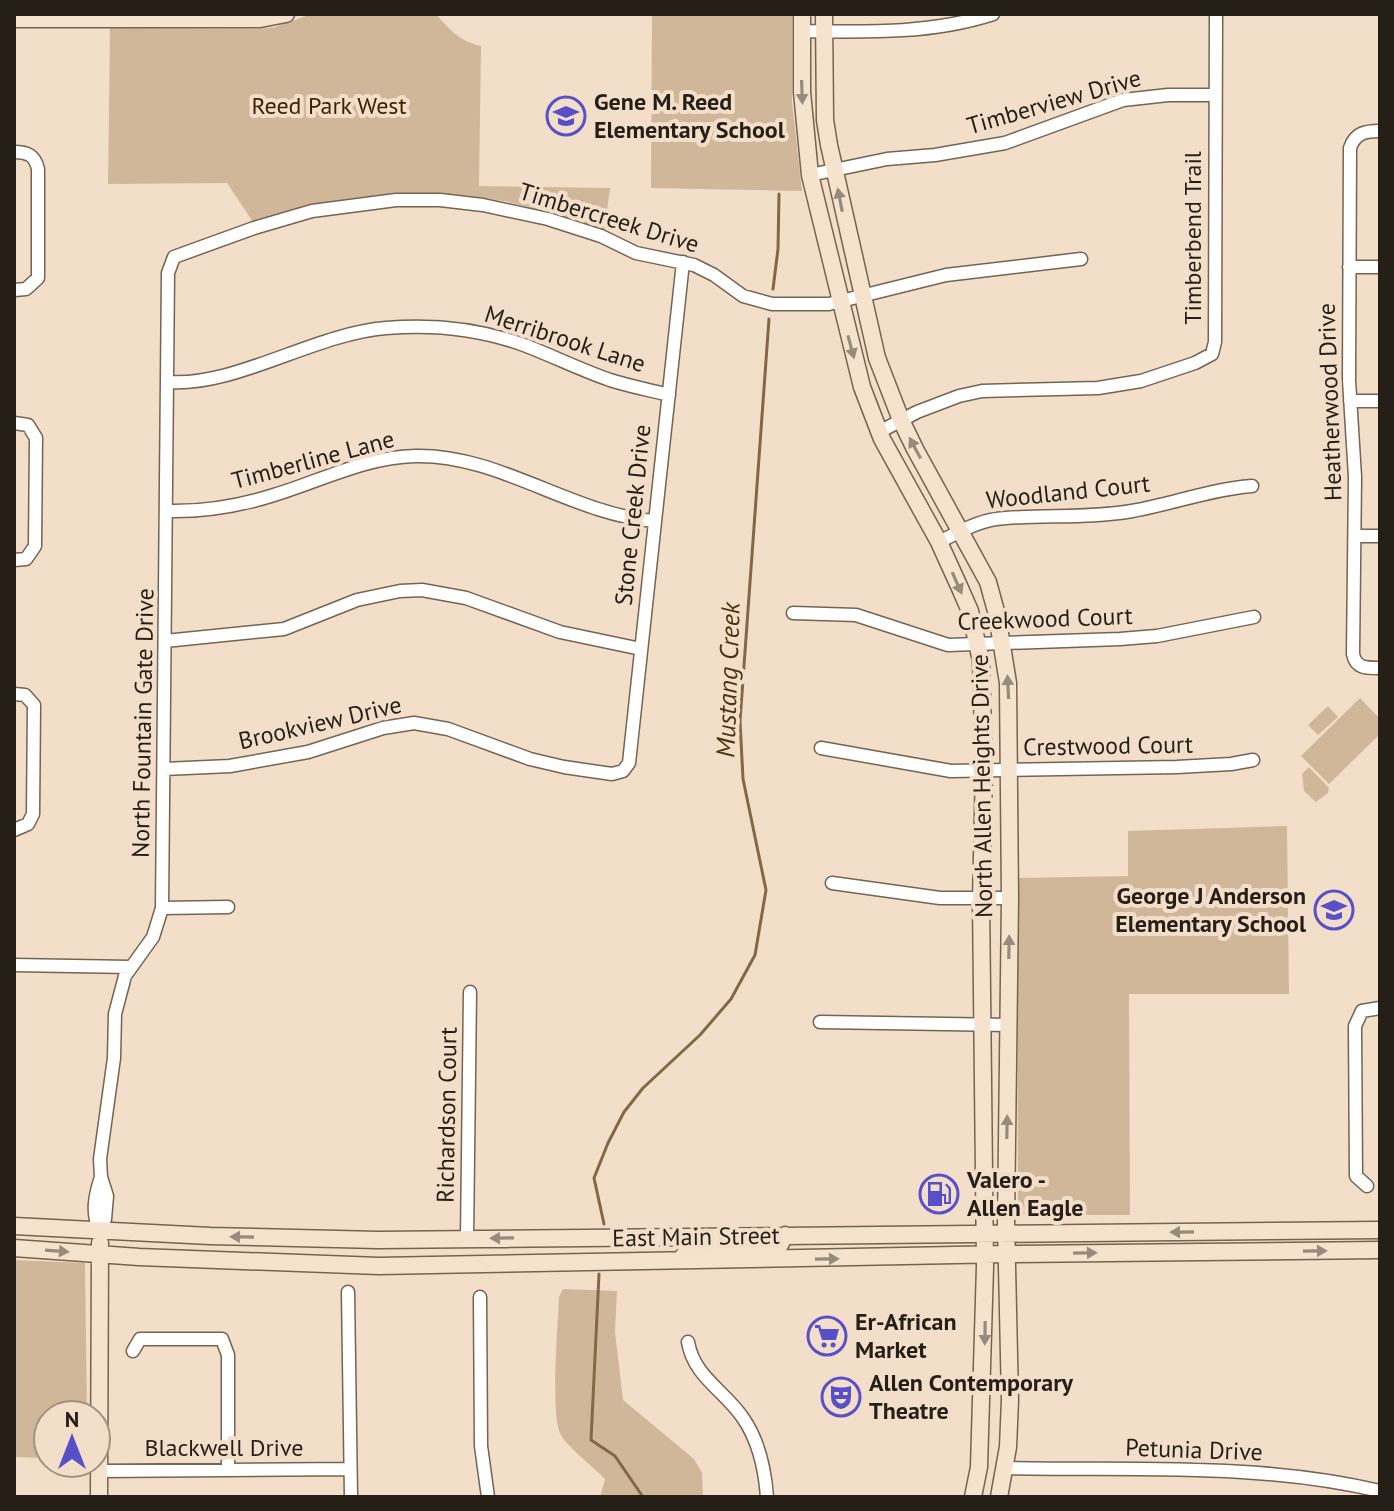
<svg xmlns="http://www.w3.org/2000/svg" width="1394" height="1511" viewBox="0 0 1394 1511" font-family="'PT Sans',sans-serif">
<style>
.green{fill:#d1b799}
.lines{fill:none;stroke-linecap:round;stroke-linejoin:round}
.stream{stroke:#836847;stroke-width:3}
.street-casing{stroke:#756450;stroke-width:15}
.secondary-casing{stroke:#756450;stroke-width:19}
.street{stroke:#fff;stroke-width:12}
.secondary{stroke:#f5e3ce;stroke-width:16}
.oneway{fill:#988b7c}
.labels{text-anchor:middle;stroke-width:8;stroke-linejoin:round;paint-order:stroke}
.poi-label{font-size:24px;font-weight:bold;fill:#261f17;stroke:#f3dfc9;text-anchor:start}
.street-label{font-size:24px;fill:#261f17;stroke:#f3dfc9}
.park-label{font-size:24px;fill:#3d2400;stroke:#f3dfc9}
.water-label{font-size:26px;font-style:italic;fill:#4d3310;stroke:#f3dfc9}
</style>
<rect width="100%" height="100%" fill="#f3dfc9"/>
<!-- green -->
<path class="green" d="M312 14H436C450 30 459 41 481 46L479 186 610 188 604 233C485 181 376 182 253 222L227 183 108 184 110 28 257 29 275 27Z
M652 14H792V102L802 191 651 188Z
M1360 698 1380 719V734L1329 784 1301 756Z
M1328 706 1338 717 1318 735 1308 725Z
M1309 767 1329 788 1328 793 1316 802 1304 791 1302 774Z
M1287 826 1289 994H1129L1130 1215H1018L1017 878 1128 876V831Z
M14 1260 85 1263 87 1415H48V1458L14 1457Z
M563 1289 617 1291 615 1332 623 1400 694 1459 702 1473 703 1497H600L605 1479C595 1468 566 1446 561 1435 550 1417 558 1323 559 1297Z"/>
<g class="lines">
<!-- stream -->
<path class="stream" d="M773 289 778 249 779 194
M604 1224 594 1178 608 1143 624 1112 643 1088 700 1035 731 999 755 955 766 890 743 779 740 721 769 319
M599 1274 591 1440 615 1456 643 1497"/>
<!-- street casing -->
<g class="street-casing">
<path id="street" d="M802 31C866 32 932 34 993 14
M1380 131C1365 131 1355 133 1350 148L1349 380 1355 477 1353 654C1356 669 1367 668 1380 668
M14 152C27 152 35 155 38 169V278L26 289 14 290
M810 175 887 159 935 155 1005 143 1123 100 1168 95H1215
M1349 267H1380
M168 382C236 387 313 334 386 328 433 324 480 329 524 345 553 356 581 370 610 380 629 386 649 390 669 395
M1350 401H1380
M14 423 28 425 36 438 35 546 26 559 14 560
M879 432 917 412 959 396 982 391 1098 388 1141 381 1195 363 1212 354 1215 342 1216 14
M166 511C203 512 239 506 274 495 320 481 366 457 415 456 499 454 571 514 654 521
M1355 536H1380
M939 542C957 533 976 522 996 519 1041 514 1087 519 1132 511 1172 504 1212 489 1252 486
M793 613 856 615 948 645 1120 639 1157 636 1254 617
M165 641 284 629 357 600 400 591 422 590 466 598 560 632 641 649
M14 694 25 695 34 705 33 814 28 824 14 830
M821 748 951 771 1177 767 1231 764 1253 760
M164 769 230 766 308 752 383 728 414 723 448 729 530 759 564 767 612 774 623 771 629 763 683 262
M832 883 940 898H1010
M162 908 228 907
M14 965 130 967
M820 1022 1008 1025
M1367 1186 1356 1176 1355 1026 1362 1011 1380 1008
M100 1231 105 1219 107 1196 101 1177 100 1159 114 1058 115 1014 125 976 153 937 162 908 168 273 174 257 254 228 312 211 396 200H440L483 205 548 219 601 236 636 253 694 265 714 275 743 296 772 304H829L946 275 1081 259
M100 1231C91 1213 95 1195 101 1177
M467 1239 470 992
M348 1292 351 1497
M480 1297 481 1446 488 1497
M688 1342C694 1377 724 1390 743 1418 759 1441 765 1470 767 1497
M133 1351 140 1339H222L228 1355V1470
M1005 1468C1130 1471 1257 1462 1380 1491
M98 1471 350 1469"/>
</g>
<!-- secondary casing -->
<g class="secondary-casing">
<path id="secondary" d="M802 14V92L810 175 862 387 882 439 939 542 959 586 970 611 981 661 984 770 981 900 985 1266 979 1467 973 1497
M824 14 825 120 829 145 877 358 901 420 915 449 988 582 997 615 1008 683 1010 898 1006 1222 1010 1400 1008 1447 999 1497
M14 19H260L286 14
M14 1226 210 1236 378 1240 1380 1230
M14 1248 139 1257 379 1266 1007 1254 1380 1250
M683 1256 707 1249 772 1248 780 1245 785 1235
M99 1497 100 1243"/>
</g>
<!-- street -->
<use href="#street" class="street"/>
<!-- secondary -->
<use href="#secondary" class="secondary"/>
</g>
<!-- one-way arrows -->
<defs><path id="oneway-solid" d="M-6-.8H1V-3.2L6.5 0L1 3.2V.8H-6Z" transform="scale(2)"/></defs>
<g class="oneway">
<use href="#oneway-solid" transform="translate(802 92) rotate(88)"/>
<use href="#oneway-solid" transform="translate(840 200) rotate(-101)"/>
<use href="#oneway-solid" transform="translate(851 347) rotate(75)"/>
<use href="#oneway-solid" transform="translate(915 448) rotate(-118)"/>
<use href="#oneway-solid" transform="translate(957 583) rotate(66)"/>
<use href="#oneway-solid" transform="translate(1008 687) rotate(-93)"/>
<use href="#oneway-solid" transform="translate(1009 947) rotate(-89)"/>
<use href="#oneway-solid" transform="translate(1007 1127) rotate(-89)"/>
<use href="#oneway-solid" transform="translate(1182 1232) rotate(179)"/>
<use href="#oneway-solid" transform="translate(242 1237) rotate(-179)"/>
<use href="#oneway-solid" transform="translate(502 1238) rotate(179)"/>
<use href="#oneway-solid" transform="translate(57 1251) rotate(4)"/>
<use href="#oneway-solid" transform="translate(1315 1251) rotate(-1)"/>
<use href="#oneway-solid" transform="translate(1085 1253) rotate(-1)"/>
<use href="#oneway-solid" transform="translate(827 1259) rotate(-1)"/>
<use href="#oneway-solid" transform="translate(985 1333) rotate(91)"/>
</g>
<!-- icons -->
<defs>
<g id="school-ring" transform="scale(2)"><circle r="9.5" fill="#f3dfc9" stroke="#5750c8" stroke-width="1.5"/><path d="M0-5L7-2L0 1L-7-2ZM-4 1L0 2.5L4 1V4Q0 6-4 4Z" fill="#5750c8"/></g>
<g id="fuel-ring" transform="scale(2)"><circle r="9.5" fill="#f3dfc9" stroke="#5750c8" stroke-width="1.5"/><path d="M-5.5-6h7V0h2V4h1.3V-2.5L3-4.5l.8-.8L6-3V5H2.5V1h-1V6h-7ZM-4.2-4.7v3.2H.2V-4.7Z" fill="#5750c8"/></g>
<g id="supermarket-ring" transform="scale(2)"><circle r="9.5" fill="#f3dfc9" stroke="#5750c8" stroke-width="1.5"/><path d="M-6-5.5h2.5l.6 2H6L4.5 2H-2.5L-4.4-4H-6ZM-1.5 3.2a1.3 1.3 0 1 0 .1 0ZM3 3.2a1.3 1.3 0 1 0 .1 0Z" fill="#5750c8"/></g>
<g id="theatre-ring" transform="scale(2)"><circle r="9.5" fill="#f3dfc9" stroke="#5750c8" stroke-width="1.5"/><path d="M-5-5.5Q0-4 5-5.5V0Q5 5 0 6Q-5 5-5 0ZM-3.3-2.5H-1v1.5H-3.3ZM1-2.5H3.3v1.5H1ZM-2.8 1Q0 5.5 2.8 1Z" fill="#5750c8"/></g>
</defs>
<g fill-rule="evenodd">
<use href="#school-ring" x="566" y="116"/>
<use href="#school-ring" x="1334" y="910"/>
<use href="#fuel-ring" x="939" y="1194"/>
<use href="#supermarket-ring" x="827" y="1336"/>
<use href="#theatre-ring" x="841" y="1397"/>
</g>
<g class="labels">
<!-- poi labels -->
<g class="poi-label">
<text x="594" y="110">Gene M. Reed<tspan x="594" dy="28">Elementary School</tspan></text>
<text x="1306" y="904" text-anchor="end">George J Anderson<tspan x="1306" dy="28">Elementary School</tspan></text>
<text x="967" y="1188">Valero -<tspan x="967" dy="28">Allen Eagle</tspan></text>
<text x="855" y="1330">Er-African<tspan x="855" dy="28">Market</tspan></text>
<text x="869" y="1391">Allen Contemporary<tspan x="869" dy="28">Theatre</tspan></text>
</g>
<!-- street labels -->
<g class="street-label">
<text transform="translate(1054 102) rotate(-16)" y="8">Timberview Drive</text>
<text transform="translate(609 218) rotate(17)" y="8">Timbercreek Drive</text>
<text transform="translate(1193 238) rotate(-90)" y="8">Timberbend Trail</text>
<text transform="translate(565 339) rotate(18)" y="8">Merribrook Lane</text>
<text transform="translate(1330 402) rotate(-92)" y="8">Heatherwood Drive</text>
<text transform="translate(313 460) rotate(-15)" y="8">Timberline Lane</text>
<text transform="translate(1068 492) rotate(-6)" y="8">Woodland Court</text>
<text transform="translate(633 515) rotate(-84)" y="8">Stone Creek Drive</text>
<text transform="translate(1045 619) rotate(-2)" y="8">Creekwood Court</text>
<text transform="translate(143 723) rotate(-89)" y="8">North Fountain Gate Drive</text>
<text transform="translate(320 723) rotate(-13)" y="8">Brookview Drive</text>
<text transform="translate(1108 746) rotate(-1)" y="8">Crestwood Court</text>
<text transform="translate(982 786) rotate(-91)" y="8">North Allen Heights Drive</text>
<text transform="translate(447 1115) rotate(-89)" y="8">Richardson Court</text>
<text transform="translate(696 1237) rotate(-1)" y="8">East Main Street</text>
<text x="224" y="1456">Blackwell Drive</text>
<text transform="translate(1194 1450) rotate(2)" y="8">Petunia Drive</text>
</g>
<!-- park labels -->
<g class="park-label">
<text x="329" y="114">Reed Park West</text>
</g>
<!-- water labels -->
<g class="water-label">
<text transform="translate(728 680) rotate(-88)" y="9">Mustang Creek</text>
</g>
</g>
<!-- border -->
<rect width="1394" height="1511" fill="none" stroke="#261f17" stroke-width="32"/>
<!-- north arrow -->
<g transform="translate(72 1439)"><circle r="38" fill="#f3dfc9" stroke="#a19282" stroke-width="2"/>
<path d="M0-6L14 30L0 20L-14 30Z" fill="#5750c8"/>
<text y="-12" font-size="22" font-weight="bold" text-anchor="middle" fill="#261f17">N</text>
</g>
</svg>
